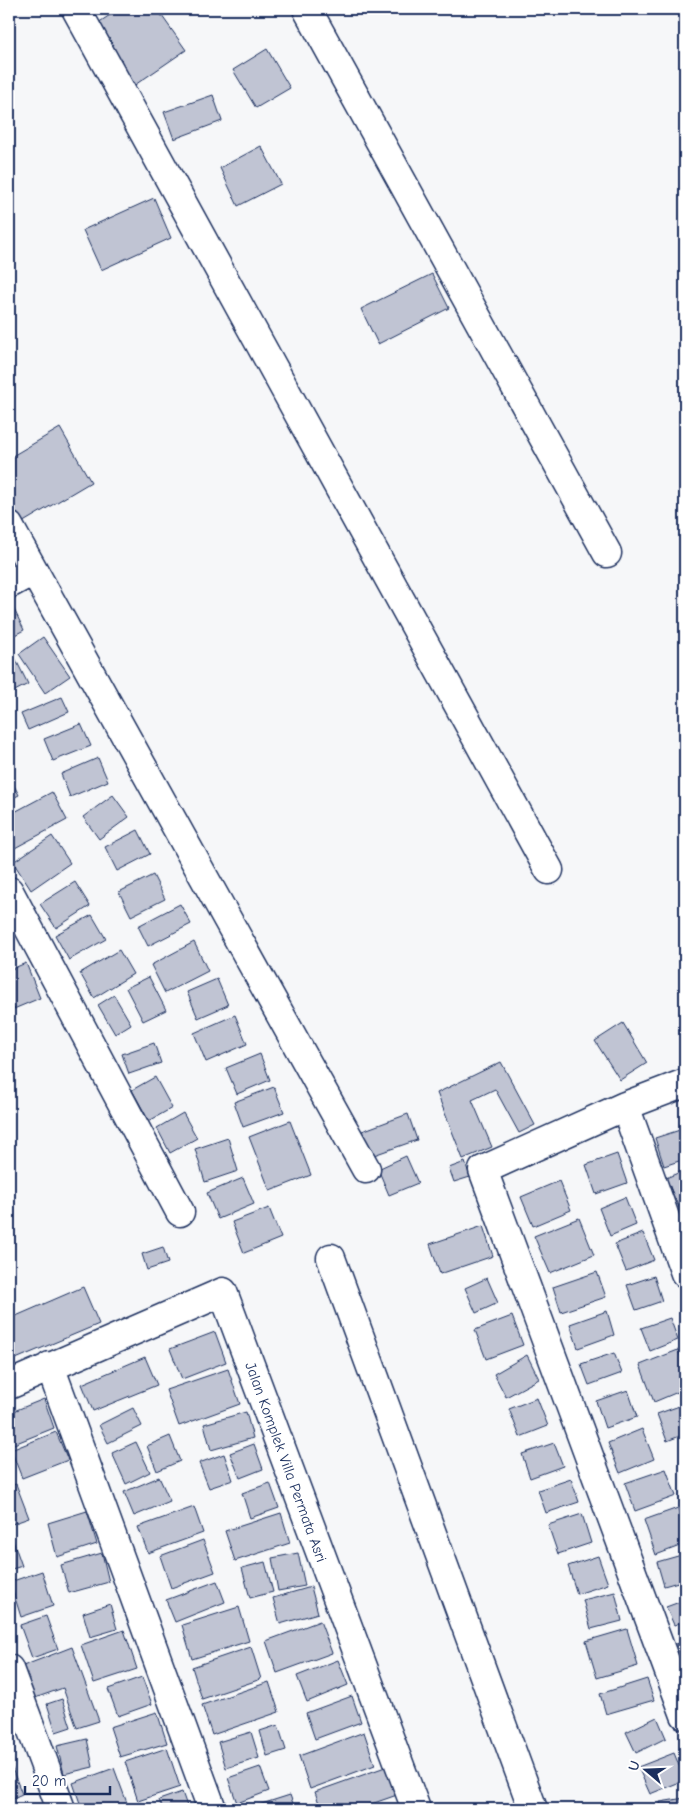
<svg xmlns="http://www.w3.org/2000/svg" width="694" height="1818" viewBox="0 0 694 1818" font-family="'Comic Neue',sans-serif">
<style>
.building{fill:#c0c4d3;stroke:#1b2f5e}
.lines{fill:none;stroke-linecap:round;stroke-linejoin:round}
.minor-casing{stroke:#1b2f5e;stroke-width:31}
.minor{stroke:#fff;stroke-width:28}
.labels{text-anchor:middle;stroke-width:4;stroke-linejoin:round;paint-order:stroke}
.street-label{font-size:15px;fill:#1b2f5e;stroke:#fff}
</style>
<rect width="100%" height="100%" fill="#f6f7f9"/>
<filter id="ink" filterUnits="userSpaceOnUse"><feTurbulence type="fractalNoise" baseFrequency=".02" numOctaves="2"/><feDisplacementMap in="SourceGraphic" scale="10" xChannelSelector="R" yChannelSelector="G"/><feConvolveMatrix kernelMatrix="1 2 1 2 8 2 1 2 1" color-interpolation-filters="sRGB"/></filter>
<g filter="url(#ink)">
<!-- building -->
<path class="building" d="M119 9H157L186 50 129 89 89 29Z
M267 49 290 88 256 108 233 70Z
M213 95 222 121 174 139 164 112Z
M261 146 281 184 238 206 220 168Z
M154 198 171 238 101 270 83 230Z
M432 274 449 308 378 344 361 309Z
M60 428 91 482 20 524 9 504V458Z
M9 599 24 630 9 638Z
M43 637 70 676 45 693 19 654Z
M9 646 28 684 9 694Z
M62 697 69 712 28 730 21 714Z
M81 724 91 746 53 761 44 739Z
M98 758 108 781 70 797 61 774Z
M9 776 19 795 9 800Z
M52 792 67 820 13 849 9 841V815Z
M113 795 129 817 99 839 83 817Z
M138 830 150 854 117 871 105 847Z
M52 836 70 863 31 890 13 862Z
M153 875 165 899 131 916 119 892Z
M75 882 90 906 56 928 40 904Z
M180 904 191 924 148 946 138 926Z
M92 915 106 939 69 960 55 935Z
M194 942 208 971 165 993 151 965Z
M119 950 133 974 94 998 80 973Z
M26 963 40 998 9 1011V970Z
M149 977 166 1010 143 1021 126 988Z
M217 979 228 1005 198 1018 187 992Z
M114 995 131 1024 115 1034 98 1005Z
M235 1015 247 1044 206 1062 194 1033Z
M623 1023 647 1063 620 1080 595 1041Z
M154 1043 161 1063 129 1074 122 1054Z
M260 1054 270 1080 237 1094 226 1068Z
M501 1062 535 1125 519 1133 495 1089 472 1100 492 1147 463 1159 437 1093Z
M155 1077 172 1108 149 1121 132 1090Z
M274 1087 284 1112 243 1127 234 1102Z
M183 1113 197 1138 170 1153 157 1128Z
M408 1114 417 1140 371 1156 362 1131Z
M290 1121 311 1175 270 1191 249 1137Z
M683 1129 685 1135V1159L664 1166 655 1138Z
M228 1138 238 1171 205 1182 195 1149Z
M617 1154 627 1183 596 1194 586 1165Z
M406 1156 418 1183 389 1195 378 1169Z
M465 1162 470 1177 454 1182 449 1168Z
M685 1170V1208L680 1210 666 1178Z
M243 1178 254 1204 218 1219 207 1193Z
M559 1181 571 1210 533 1226 521 1197Z
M625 1197 636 1225 610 1236 599 1208Z
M269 1208 281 1238 244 1253 232 1222Z
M579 1218 594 1255 550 1273 534 1236Z
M483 1226 493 1256 440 1274 430 1244Z
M643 1233 654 1260 626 1271 615 1244Z
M163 1247 168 1263 147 1270 142 1254Z
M597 1272 606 1297 561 1312 553 1287Z
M654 1276 662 1301 636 1310 627 1285Z
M487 1278 498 1303 476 1313 465 1288Z
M83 1287 99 1324 11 1361 9 1355V1319Z
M607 1311 614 1335 578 1348 570 1324Z
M512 1316 523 1345 486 1359 475 1330Z
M670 1318 678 1340 650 1351 641 1328Z
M215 1332 226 1362 182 1379 170 1349Z
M678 1350 685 1367V1389L654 1402 640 1365Z
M614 1353 622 1373 589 1385 581 1364Z
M527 1355 539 1379 506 1397 494 1374Z
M145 1357 157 1385 93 1411 82 1384Z
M228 1369 240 1404 179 1426 166 1390Z
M628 1390 637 1417 605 1428 596 1401Z
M537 1398 548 1426 520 1437 509 1409Z
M44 1399 54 1428 9 1446V1413Z
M685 1404V1434L667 1441 657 1414Z
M133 1408 142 1426 108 1443 99 1425Z
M246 1412 253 1438 211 1450 204 1424Z
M642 1429 654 1459 620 1473 608 1443Z
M56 1432 68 1460 22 1478 11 1450Z
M170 1436 180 1461 157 1471 147 1446Z
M136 1442 150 1472 126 1484 112 1453Z
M554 1443 563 1466 530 1478 522 1454Z
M254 1444 263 1469 240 1478 230 1453Z
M224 1454 233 1480 209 1488 199 1463Z
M666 1469 676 1496 635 1511 625 1483Z
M159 1477 170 1501 134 1516 124 1492Z
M571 1479 579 1502 546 1513 538 1490Z
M270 1483 279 1508 250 1518 242 1493Z
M16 1484 29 1518 9 1525V1486Z
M194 1507 203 1533 148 1553 138 1527Z
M678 1508 685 1528V1544L656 1555 644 1520Z
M87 1511 97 1544 57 1557 48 1523Z
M281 1513 290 1543 235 1561 225 1531Z
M582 1514 591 1543 558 1554 548 1525Z
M10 1532 22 1566 9 1570V1533Z
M203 1540 215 1572 171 1588 160 1556Z
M102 1553 109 1582 69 1593 61 1565Z
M298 1553 305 1586 278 1591 272 1558Z
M685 1554V1580L664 1586 657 1562Z
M598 1556 608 1584 577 1594 568 1566Z
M265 1562 273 1592 250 1598 242 1568Z
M42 1571 53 1606 21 1617 10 1582Z
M217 1581 225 1602 175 1622 166 1600Z
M311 1587 318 1613 280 1624 273 1598Z
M615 1592 622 1621 591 1629 583 1600Z
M685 1600V1621L674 1625 666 1607Z
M110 1604 117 1629 90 1637 83 1613Z
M239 1607 249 1641 192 1659 182 1625Z
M46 1616 58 1649 32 1658 20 1625Z
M320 1621 332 1653 277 1673 266 1641Z
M627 1629 638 1666 597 1678 586 1641Z
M124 1630 137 1669 94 1683 81 1645Z
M685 1641V1670H684L676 1644Z
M72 1647 99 1721 77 1728 63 1688 35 1698 23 1666Z
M251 1647 261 1679 202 1699 192 1667Z
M338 1660 348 1685 307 1702 297 1676Z
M142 1677 152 1704 118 1716 108 1689Z
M647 1679 654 1700 606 1714 600 1694Z
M269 1682 279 1712 212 1735 202 1705Z
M352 1696 361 1722 315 1739 306 1713Z
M62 1699 71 1727 56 1732 47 1704Z
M157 1712 167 1743 120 1757 110 1727Z
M657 1717 666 1738 636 1753 626 1732Z
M278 1725 286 1750 267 1756 260 1731Z
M251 1732 259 1758 226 1768 218 1742Z
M364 1732 375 1765 310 1789 299 1756Z
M87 1739 93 1767 64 1774 57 1746Z
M167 1748 180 1787 138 1801 125 1762Z
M674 1753 685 1780 650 1794 638 1767Z
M11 1766 22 1794 9 1800V1767Z
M388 1766 397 1795 357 1809H321L315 1792Z
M260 1767 269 1791 237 1803 228 1778Z
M114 1768 127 1803 109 1809H82L73 1783Z
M182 1792 188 1809H163L159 1800Z
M290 1795 295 1809H246Z
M685 1798V1809H661L660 1802Z"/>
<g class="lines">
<!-- minor casing -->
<g class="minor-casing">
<path id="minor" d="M76 9 549 870
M307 9 607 553
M9 526 366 1169
M9 584 33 571
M9 891 180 1212
M685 1083 625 1106 483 1170 685 1715
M625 1106 685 1273
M331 1258 533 1809
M50 1366 212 1809
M9 1385 223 1292 416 1809
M9 1669 61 1809"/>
</g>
<!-- minor -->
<use href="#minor" class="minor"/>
</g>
</g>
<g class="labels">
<!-- street labels -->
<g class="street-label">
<text transform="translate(286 1462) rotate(70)" y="5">Jalan Komplek Villa Permata Asri</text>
</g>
</g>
<!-- margin -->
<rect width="694" height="1818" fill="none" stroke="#fff" stroke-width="30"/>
<rect x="15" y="15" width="664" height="1788" fill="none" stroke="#1b2f5e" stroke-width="2" filter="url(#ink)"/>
<!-- north arrow -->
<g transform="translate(646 1770) rotate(289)" stroke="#ffffff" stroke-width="4" paint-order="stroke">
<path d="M0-4L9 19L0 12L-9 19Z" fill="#1b2f5e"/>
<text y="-8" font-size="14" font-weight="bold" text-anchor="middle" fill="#1b2f5e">U</text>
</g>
<!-- scale -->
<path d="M25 1786v8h85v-8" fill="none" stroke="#1b2f5e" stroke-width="2.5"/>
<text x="32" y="1786" font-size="15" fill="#1b2f5e" stroke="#ffffff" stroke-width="4" paint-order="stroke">20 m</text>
</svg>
